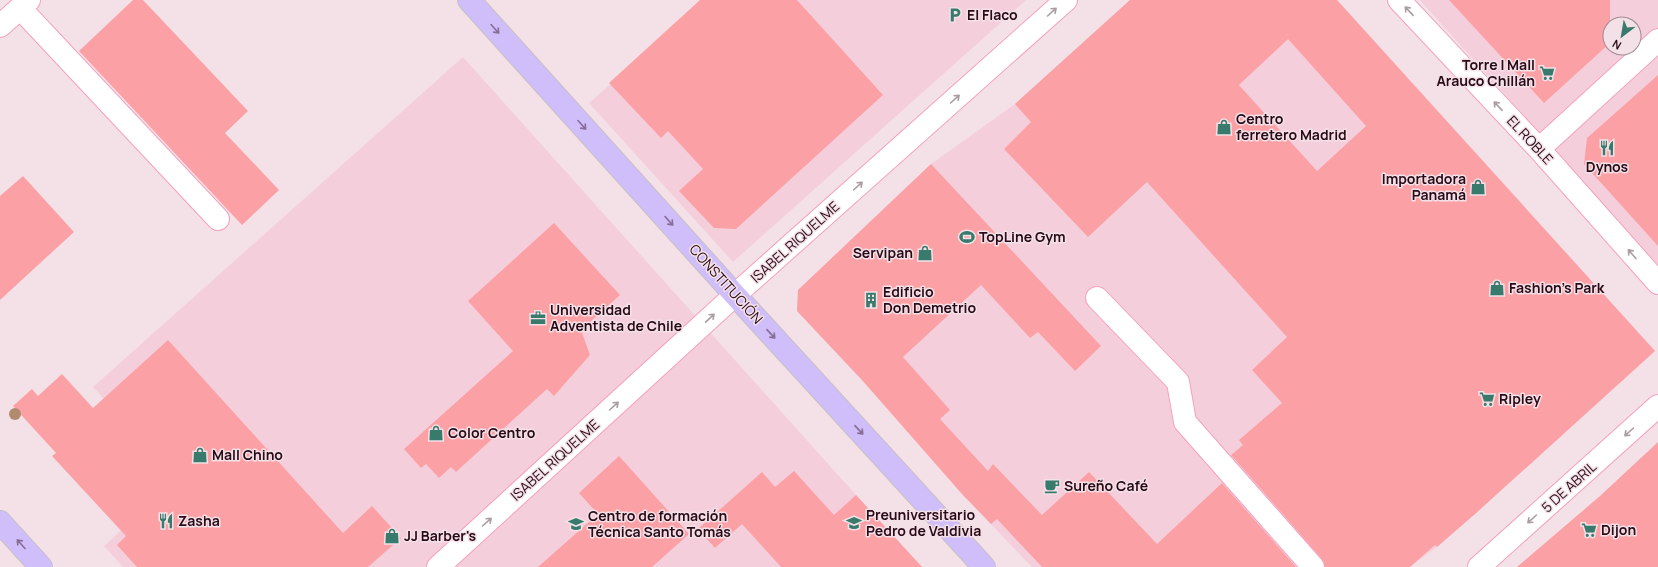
<svg xmlns="http://www.w3.org/2000/svg" width="1658" height="567" viewBox="0 0 1658 567" font-family="Manrope,sans-serif">
<style>
.built{fill:#f5cedb;fill-rule:evenodd}
.building{fill:#fba1a6;fill-rule:evenodd}
.lines{fill:none;stroke-linecap:round;stroke-linejoin:round}
.minor-casing{stroke:#f5a0bf;stroke-width:24}
.major-casing{stroke:#c7bfc3;stroke-width:24}
.minor{stroke:#fff;stroke-width:22}
.major{stroke:#d0befb;stroke-width:22}
.tree{fill:#b28a6f}
.oneway{stroke:#a99da2}
.oneway2{stroke:#856d94}
.labels{text-anchor:middle;stroke-width:3;stroke-linejoin:round;paint-order:stroke}
.poi-label{font-size:14px;font-weight:bold;fill:#290a17;stroke:#f3e1e7;text-anchor:start}
.street-label{font-size:14px;fill:#290a17;stroke:#f3e1e7}
</style>
<rect width="100%" height="100%" fill="#f3e1e7"/>
<!-- built -->
<path class="built" d="M707 0H1026L733 262 589 103Z
M1130 0H1337L1655 351 1475 514 1437 547 1410 567H1032L962 494 869 388 797 311 798 290 931 164 1015 104Z
M1420 0H1658V265L1539 133ZM1610 24H1634V48H1610Z
M463 57 856 495 922 567H123L104 546 177 479 93 387Z"/>
<!-- building -->
<path class="building" d="M133 0H143L248 111 225 133 279 190 242 225 79 51Z
M700 0H797L883 95 736 229 714 228 679 191 703 169 668 131 661 138 609 83Z
M1130 0H1337L1655 351 1475 514 1437 547 1435 545 1410 567H1325L1322 559 1231 455 1243 445 1239 440 1282 403 1252 370 1287 337 1147 182 1088 237 1004 149 1031 122 1015 104ZM1288 39 1366 126 1317 171 1239 85Z
M1449 0H1610V43L1544 103Z
M1658 75V246L1584 164 1587 138Z
M931 164 1101 346 1075 371 1038 332 1030 338 981 285 903 357 950 410 940 419 988 471 993 464 1042 515 1089 472 1157 544 1222 483 1296 567H1042L997 519 991 524 962 494 862 380 797 311 798 290Z
M23 176 74 232 0 300V196Z
M554 223 620 295 581 330 590 355 554 396 547 389 456 472 451 467 439 478 426 464 421 468 404 449 513 351 468 301Z
M168 340 343 533 372 506 401 538 368 567H137L117 545 126 536 52 456 56 453 13 406 32 389 38 396 62 374 93 408Z
M1658 442V567H1517L1600 496Z
M619 456 689 534 652 567H538L598 514 579 493Z
M794 471 834 515 856 495 922 567H781L742 524 715 548 698 529 762 472 775 487Z"/>
<g class="lines">
<!-- minor casing -->
<g class="minor-casing">
<path id="minor" d="M1399 0 1539 149 1658 283
M20 8 218 219
M0 26 29 0
M1539 149 1658 40
M1097 298 1178 382 1185 422 1313 567
M438 567 735 295 1066 0
M1479 567 1658 406"/>
</g>
<!-- major casing -->
<g class="major-casing">
<path id="major" d="M469 0 735 295 984 567
M0 522 41 567"/>
</g>
<!-- minor -->
<use href="#minor" class="minor"/>
<!-- major -->
<use href="#major" class="major"/>
</g>
<!-- trees -->
<circle class="tree" cx="15" cy="414" r="6"/>
<!-- one-way arrows -->
<defs><path id="oneway-shaft" d="M-6 0H5M1.5-3L5.5 0L1.5 3" fill="none" stroke-width="1.6" stroke-linecap="round" stroke-linejoin="round"/></defs>
<g class="oneway">
<use href="#oneway-shaft" transform="translate(1409 11) rotate(-133)"/>
<use href="#oneway-shaft" transform="translate(1052 12) rotate(-42)"/>
<use href="#oneway-shaft" transform="translate(955 99) rotate(-42)"/>
<use href="#oneway-shaft" transform="translate(1498 106) rotate(-133)"/>
<use href="#oneway-shaft" transform="translate(858 186) rotate(-42)"/>
<use href="#oneway-shaft" transform="translate(1632 254) rotate(-131)"/>
<use href="#oneway-shaft" transform="translate(710 318) rotate(-43)"/>
<use href="#oneway-shaft" transform="translate(614 406) rotate(-42)"/>
<use href="#oneway-shaft" transform="translate(1629 432) rotate(138)"/>
<use href="#oneway-shaft" transform="translate(1532 519) rotate(138)"/>
<use href="#oneway-shaft" transform="translate(487 522) rotate(-42)"/>
</g>
<g class="oneway2">
<use href="#oneway-shaft" transform="translate(495 29) rotate(48)"/>
<use href="#oneway-shaft" transform="translate(582 125) rotate(48)"/>
<use href="#oneway-shaft" transform="translate(669 221) rotate(48)"/>
<use href="#oneway-shaft" transform="translate(771 334) rotate(47)"/>
<use href="#oneway-shaft" transform="translate(859 430) rotate(47)"/>
<use href="#oneway-shaft" transform="translate(21 544) rotate(-132)"/>
</g>
<!-- icons -->
<defs>
<g id="parking-bare" transform="scale(1.2)"><path d="M-3.5-5.5H1a3.5 3.5 0 0 1 0 7H-1V5.5H-3.5ZM-1-3.4V-.6H.8a1.4 1.4 0 0 0 0-2.8Z" fill="#387a6b" stroke="#f3e1e7" stroke-width="2.5" paint-order="stroke"/></g>
<g id="supermarket-bare" transform="scale(1.2)"><path d="M-6-5.5h2.5l.6 2H6L4.5 2H-2.5L-4.4-4H-6ZM-1.5 3.2a1.3 1.3 0 1 0 .1 0ZM3 3.2a1.3 1.3 0 1 0 .1 0Z" fill="#387a6b" stroke="#f3e1e7" stroke-width="2.5" paint-order="stroke"/></g>
<g id="shop-bare" transform="scale(1.2)"><path d="M-5-2.5h2.3a2.7 3.5 0 0 1 5.4 0H5L5.5 6h-11ZM-1.5-2.5h3a1.5 2.3 0 0 0-3 0Z" fill="#387a6b" stroke="#f3e1e7" stroke-width="2.5" paint-order="stroke"/></g>
<g id="restaurant-bare" transform="scale(1.2)"><path d="M-5-6h1v4h1v-4h1v4h1v-4h1v5L-1.5 .5V6h-2V.5L-5-1ZM5-6V6H3V1.5H1.5Q1.5-4 5-6Z" fill="#387a6b" stroke="#f3e1e7" stroke-width="2.5" paint-order="stroke"/></g>
<g id="stadium-bare" transform="scale(1.2)"><path d="M0-5a6.5 5 0 1 0 0 10a6.5 5 0 1 0 0-10ZM-3.5-1.8h7v3.6h-7Z" fill="#387a6b" stroke="#f3e1e7" stroke-width="2.5" paint-order="stroke"/></g>
<g id="building-bare" transform="scale(1.2)"><path d="M-4-6H4V6H1V3H-1V6H-4ZM-2.5-4.3h1.7v1.8h-1.7ZM.8-4.3h1.7v1.8H.8ZM-2.5-1h1.7V.8h-1.7ZM.8-1h1.7V.8H.8Z" fill="#387a6b" stroke="#f3e1e7" stroke-width="2.5" paint-order="stroke"/></g>
<g id="office-bare" transform="scale(1.2)"><path d="M-6-3h4V-5.5h4V-3h4V5H-6ZM-1-4.5V-3h2v-1.5ZM-6 0V1H6V0Z" fill="#387a6b" stroke="#f3e1e7" stroke-width="2.5" paint-order="stroke"/></g>
<g id="cafe-bare" transform="scale(1.2)"><path d="M-5.5-4.5H6V0H3Q3 3.5 0 3.5H-2.5Q-5.5 3.5-5.5 0ZM3-3.2v2h1.7v-2ZM-6 4.5H4V6H-6Z" fill="#387a6b" stroke="#f3e1e7" stroke-width="2.5" paint-order="stroke"/></g>
<g id="school-bare" transform="scale(1.2)"><path d="M0-5L7-2L0 1L-7-2ZM-4 1L0 2.5L4 1V4Q0 6-4 4Z" fill="#387a6b" stroke="#f3e1e7" stroke-width="2.5" paint-order="stroke"/></g>
<g id="university-bare" transform="scale(1.2)"><path d="M0-5L7-2L0 1L-7-2ZM-4 1L0 2.5L4 1V4Q0 6-4 4Z" fill="#387a6b" stroke="#f3e1e7" stroke-width="2.5" paint-order="stroke"/></g>
</defs>
<g fill-rule="evenodd">
<use href="#parking-bare" x="955" y="15"/>
<use href="#supermarket-bare" x="1547" y="73"/>
<use href="#shop-bare" x="1224" y="127"/>
<use href="#restaurant-bare" x="1607" y="148"/>
<use href="#shop-bare" x="1478" y="187"/>
<use href="#stadium-bare" x="967" y="237"/>
<use href="#shop-bare" x="925" y="253"/>
<use href="#shop-bare" x="1497" y="288"/>
<use href="#building-bare" x="871" y="300"/>
<use href="#office-bare" x="538" y="318"/>
<use href="#supermarket-bare" x="1487" y="399"/>
<use href="#shop-bare" x="436" y="433"/>
<use href="#shop-bare" x="200" y="455"/>
<use href="#cafe-bare" x="1052" y="486"/>
<use href="#restaurant-bare" x="166" y="521"/>
<use href="#school-bare" x="854" y="523"/>
<use href="#university-bare" x="576" y="524"/>
<use href="#supermarket-bare" x="1589" y="530"/>
<use href="#shop-bare" x="392" y="536"/>
</g>
<g class="labels">
<!-- poi labels -->
<g class="poi-label">
<text x="967" y="20">El Flaco</text>
<text x="1535" y="70" text-anchor="end">Torre I Mall<tspan x="1535" dy="16">Arauco Chillán</tspan></text>
<text x="1236" y="124">Centro<tspan x="1236" dy="16">ferretero Madrid</tspan></text>
<text x="1607" y="172" text-anchor="middle">Dynos</text>
<text x="1466" y="184" text-anchor="end">Importadora<tspan x="1466" dy="16">Panamá</tspan></text>
<text x="979" y="242">TopLine Gym</text>
<text x="913" y="258" text-anchor="end">Servipan</text>
<text x="1509" y="293">Fashion's Park</text>
<text x="883" y="297">Edificio<tspan x="883" dy="16">Don Demetrio</tspan></text>
<text x="550" y="315">Universidad<tspan x="550" dy="16">Adventista de Chile</tspan></text>
<text x="1499" y="404">Ripley</text>
<text x="448" y="438">Color Centro</text>
<text x="212" y="460">Mall Chino</text>
<text x="1064" y="491">Sureño Café</text>
<text x="866" y="520">Preuniversitario<tspan x="866" dy="16">Pedro de Valdivia</tspan></text>
<text x="588" y="521">Centro de formación<tspan x="588" dy="16">Técnica Santo Tomás</tspan></text>
<text x="178" y="526">Zasha</text>
<text x="1601" y="535">Dijon</text>
<text x="404" y="541">JJ Barber's</text>
</g>
<!-- street labels -->
<g class="street-label">
<text transform="translate(1530 140) rotate(47)" y="5">EL ROBLE</text>
<text transform="translate(795 242) rotate(-42)" y="5">ISABEL RIQUELME</text>
<text transform="translate(726 284) rotate(48)" y="5">CONSTITUCIÓN</text>
<text transform="translate(555 460) rotate(-42)" y="5">ISABEL RIQUELME</text>
<text transform="translate(1569 487) rotate(-42)" y="5">5 DE ABRIL</text>
</g>
</g>
<!-- north arrow -->
<g transform="translate(1622 36) rotate(211)"><circle r="19" fill="#f3e1e7" stroke="#a28b94"/>
<path d="M0-3L7 15L0 10L-7 15Z" fill="#387a6b"/>
<text y="-6" font-size="11" font-weight="bold" text-anchor="middle" fill="#290a17">N</text>
</g>
</svg>
